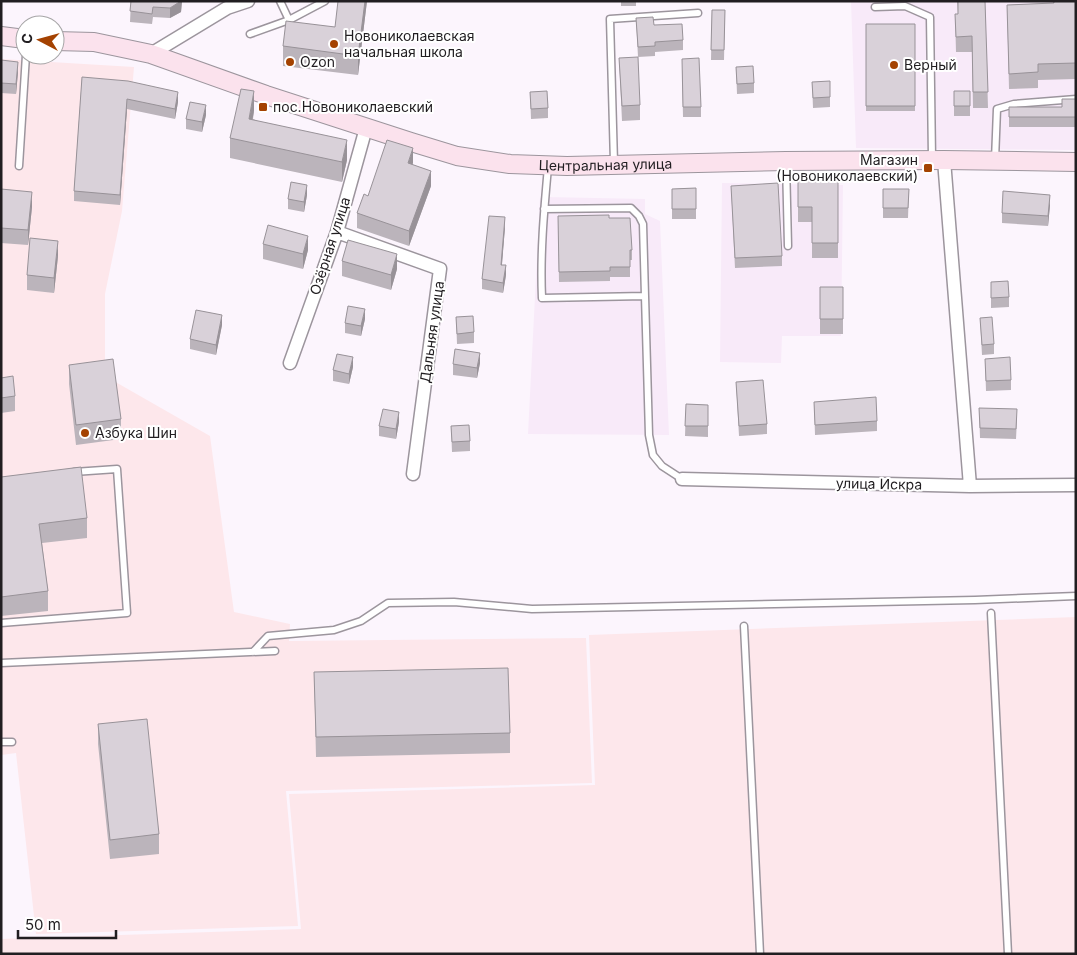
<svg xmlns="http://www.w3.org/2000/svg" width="1077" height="955" viewBox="0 0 1077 955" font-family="Inter,sans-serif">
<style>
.built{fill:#f8eaf9}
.industrial{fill:#fde7eb}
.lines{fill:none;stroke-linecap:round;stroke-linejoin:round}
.service-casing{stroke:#9c959d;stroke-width:9}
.minor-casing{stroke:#9c959d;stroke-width:15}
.secondary-casing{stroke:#9c959d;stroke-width:20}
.service{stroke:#fff;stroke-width:6}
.minor{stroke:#fff;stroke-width:12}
.secondary{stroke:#fbe2ed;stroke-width:18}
.wall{fill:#bbb4bb}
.shaded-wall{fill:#989298}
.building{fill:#d9d1d9;stroke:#989298}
.poi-dot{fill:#a44201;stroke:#fff;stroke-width:2}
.labels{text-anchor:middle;stroke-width:4;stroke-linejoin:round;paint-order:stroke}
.poi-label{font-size:14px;fill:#211e21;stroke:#fff;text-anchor:start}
.street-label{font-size:14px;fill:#211e21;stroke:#fff}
</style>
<rect width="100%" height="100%" fill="#fcf5fd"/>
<!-- built -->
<path class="built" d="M851 1H1076V150L856 148Z
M722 183 843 185 841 336H782L781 363 720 362Z
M545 197 645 199V214L660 221 669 435 528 434 540 198Z"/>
<!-- industrial -->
<path class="industrial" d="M1 59 134 67 122 211 105 294V376L210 436 234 612 290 624 289 641 586 638 592 783 286 791 298 926 36 934 16 753 1 755Z
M1076 617V954H1V939L301 929 289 794 595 785 589 635Z"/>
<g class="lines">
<!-- service casing -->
<g class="service-casing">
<path id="service" d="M280 1 289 20
M875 7 905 6 930 17 932 158
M250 34 289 20 325 1
M995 160 997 109 1014 104 1076 99
M786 162 788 246
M614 163 610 19 698 13
M19 166 26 55
M544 209 631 208 639 216 643 224 645 296 542 298C540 254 544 211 548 167
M645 296 649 435 653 455 662 466 682 479
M991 613 1008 954
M1 623 127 613 117 469 74 472
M744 626 760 954
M253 652 268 636 334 630 361 621 388 603 454 602 532 609 975 600 1076 596
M1 663 275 651
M1 742H12"/>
</g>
<!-- minor casing -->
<g class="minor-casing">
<path id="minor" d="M151 54 227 8 248 1
M944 160 970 486
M337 232 440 269 413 474
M290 363 337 232 366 128
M682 479 970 486 1076 485"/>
</g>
<!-- secondary casing -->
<g class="secondary-casing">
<g id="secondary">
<path d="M1 36 25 39"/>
<path id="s1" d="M55 41 94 42 151 54 266 95 411 142 457 156 510 164 567 166 786 161 944 160 1076 162"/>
</g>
</g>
<!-- service -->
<use href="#service" class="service"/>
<!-- minor -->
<use href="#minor" class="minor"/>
<!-- secondary -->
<use href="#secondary" class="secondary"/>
</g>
<!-- wall -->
<path class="wall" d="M131 1H182L181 12 170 18 153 17 152 24 130 22Z
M367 1 358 75 283 66V46L335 27Z
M621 1H636V6H621Z
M957 1H985L988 108H973L972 52H956L955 14H958Z
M1053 1H1076V79L1038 80V88L1009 89 1007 5 1053 3Z
M712 10H725L724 60H711Z
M636 18 654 25 683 40V50L655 52V56L638 57Z
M866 24H915V111H866Z
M619 58 640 105V120L622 121Z
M1 60 18 72 16 94 1 93Z
M736 67 754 83V93L737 94Z
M682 69 701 107V117H683Z
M82 77 178 102 175 119 127 109 120 205 74 201V191Z
M812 82 830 97V107L813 108Z
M954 91H970V116H954Z
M530 92 548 108V118L531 119Z
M1076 99V127H1009V107H1062Z
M254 111 253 119 347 160 342 182 230 158V138Z
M206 115 202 132 186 129V119Z
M413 163 412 165 431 186 409 246 357 228V213L368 196Z
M798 181H838V258H812V222H798Z
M731 186 782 256V266L735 268Z
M696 188V219H672V189Z
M1 189 32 207 28 245 1 243Z
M883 189H909L908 218H883Z
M307 195 304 212 288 209V199Z
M1050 205 1048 226 1002 223V213Z
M558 216 609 218 632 250V260H630V277H610V281L559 282Z
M505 227 502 265 506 275 503 293 482 289V279Z
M263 244 308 250 303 269 263 259Z
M58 256 54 293 27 290V275Z
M342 261 397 269 391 290 342 276Z
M991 282 1009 297V307L991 308Z
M820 287H843V334H820Z
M456 317 474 332V343L457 344Z
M980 318 994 344V354L982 355Z
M365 319 361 336 345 333V323Z
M222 325 216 355 190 349V339Z
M985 359 1011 380V390L986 391Z
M480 363 477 378 453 375V364Z
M69 365 121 419V439L76 445 69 384Z
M353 367 349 384 333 381V370Z
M1 378 15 396V411L1 413Z
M736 382 767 424V434L739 436Z
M814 402 877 421V431L815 435Z
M686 404 708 405V437L685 436Z
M979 408 1017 419 1016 439 980 438Z
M399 422 396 439 379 436V426Z
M451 426 470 441V451L452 452Z
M1 477 87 518V538L42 543 48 591V611L1 616Z
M314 672 510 733V753L316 757Z
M98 724 159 834V854L110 859 98 744Z"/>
<!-- shaded-wall -->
<path class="shaded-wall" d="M181 1H182L181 12 170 18V8Z
M365 1H367L358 75V56Z
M18 62V72L16 94V84Z
M254 91V111L249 138V119Z
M178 92V102L175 119V109Z
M127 99V109L120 205V195Z
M206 105V115L202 132V122Z
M347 140V160L342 182V162Z
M413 148V163L408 178V163Z
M431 171V186L409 246V231Z
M307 185V195L304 212V202Z
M32 192V207L28 245V230Z
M1050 195V205L1048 226V216Z
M505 217V227L501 275V265Z
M308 236V250L303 269V254Z
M58 241V256L54 293V278Z
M397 254V269L391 290V275Z
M506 265V275L503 293V283Z
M365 309V319L361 336V326Z
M222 315V325L216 355V345Z
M480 353V363L477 378V368Z
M353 357V367L349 384V374Z
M399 412V422L396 439V429Z"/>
<!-- building -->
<path class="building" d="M131 1H181L170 8 153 7 152 14 130 11Z
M338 1H365L358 56 283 46 286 21 335 27Z
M958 1H985L988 92H973L972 36 956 37 955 14H958Z
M1054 1H1076V63L1038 64V72L1009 74 1007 5 1054 3Z
M712 10H725L724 50H711Z
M653 17 654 25 682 24 683 40 655 42V46L638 47 636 18Z
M866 24H915V106H866Z
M638 57 640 105 622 106 619 58Z
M699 58 701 107H683L682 59Z
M1 60 18 62 16 84 1 83Z
M753 66 754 83 737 84 736 67Z
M82 77 128 81 178 92 175 109 127 99 120 195 74 191Z
M830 81V97L813 98 812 82Z
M241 89 254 91 249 119 347 140 342 162 230 138Z
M547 91 548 108 531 109 530 92Z
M954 91H970V106H954Z
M1062 99H1076V117H1009V107H1062Z
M190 102 206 105 202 122 186 119Z
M387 140 413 148 408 163 431 171 409 231 357 213 364 194 368 196Z
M798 181H838V243H812V207H798Z
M291 182 307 185 304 202 288 199Z
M778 183 782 256 735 258 731 186Z
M696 188V209H672V189Z
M1 189 32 192 28 230 1 228Z
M883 189H909L908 208H883Z
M1003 191 1050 195 1048 216 1002 213Z
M609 215V218H630L632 250H630V267H610V271L559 272 558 216Z
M489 216 505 217 501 265H506L503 283 482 279Z
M268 225 308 236 303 254 263 244Z
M30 238 58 241 54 278 27 275Z
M348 240 397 254 391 275 342 261Z
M1008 281 1009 297 991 298V282Z
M820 287H843V319H820Z
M348 306 365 309 361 326 345 323Z
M196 310 222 315 216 345 190 339Z
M473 316 474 332 457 334 456 317Z
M992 317 994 344 982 345 980 318Z
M455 349 480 353 477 368 453 364Z
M337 354 353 357 349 374 333 370Z
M1010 357 1011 380 986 381 985 359Z
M113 359 121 419 76 425 69 365Z
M13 376 15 396 1 398V378Z
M763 380 767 424 739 426 736 382Z
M876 397 877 421 815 425 814 402Z
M686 404 708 405V426H685Z
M979 408 1017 409 1016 429 980 428Z
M383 409 399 412 396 429 379 426Z
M469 425 470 441 452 442 451 426Z
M81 467 87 518 39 524 48 591 1 597V477Z
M508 668 510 733 316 737 314 672Z
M147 719 159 834 110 840 98 724Z"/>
<!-- markers -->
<g class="poi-dot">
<circle cx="334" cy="44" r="5"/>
<circle cx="290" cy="62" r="5"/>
<circle cx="894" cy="65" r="5"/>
<rect x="258" y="102" width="10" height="10" rx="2.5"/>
<rect x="923" y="163" width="10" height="10" rx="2.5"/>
<circle cx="85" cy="433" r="5"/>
</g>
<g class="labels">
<!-- poi labels -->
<g class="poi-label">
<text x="344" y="41">Новониколаевская<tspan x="344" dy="16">начальная школа</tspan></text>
<text x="300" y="67">Ozon</text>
<text x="904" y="70">Верный</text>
<text x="273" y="112">пос.Новониколаевский</text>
<text x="918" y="165" text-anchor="end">Магазин<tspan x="918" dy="16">(Новониколаевский)</tspan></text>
<text x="95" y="438">Азбука Шин</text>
</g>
<!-- street labels -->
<g class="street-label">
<text dy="5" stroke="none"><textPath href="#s1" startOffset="569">Центральная улица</textPath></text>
<text transform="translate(330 246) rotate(-72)" y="5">Озёрная улица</text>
<text transform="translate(432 332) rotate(-82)" y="5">Дальняя улица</text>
<text transform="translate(879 484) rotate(1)" y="5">улица Искра</text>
</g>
</g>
<!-- border -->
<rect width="1077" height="955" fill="none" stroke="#211e21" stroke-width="5"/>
<!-- north arrow -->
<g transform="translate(40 40) rotate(276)"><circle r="24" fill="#ffffff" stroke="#a6a5a6"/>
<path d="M0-4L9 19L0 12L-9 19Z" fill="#a44201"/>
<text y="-8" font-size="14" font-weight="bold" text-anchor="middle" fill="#211e21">С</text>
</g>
<!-- scale -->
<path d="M18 930v8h98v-8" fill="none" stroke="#211e21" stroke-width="2.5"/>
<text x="25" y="930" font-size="15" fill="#211e21" stroke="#ffffff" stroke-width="4" paint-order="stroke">50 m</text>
</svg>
